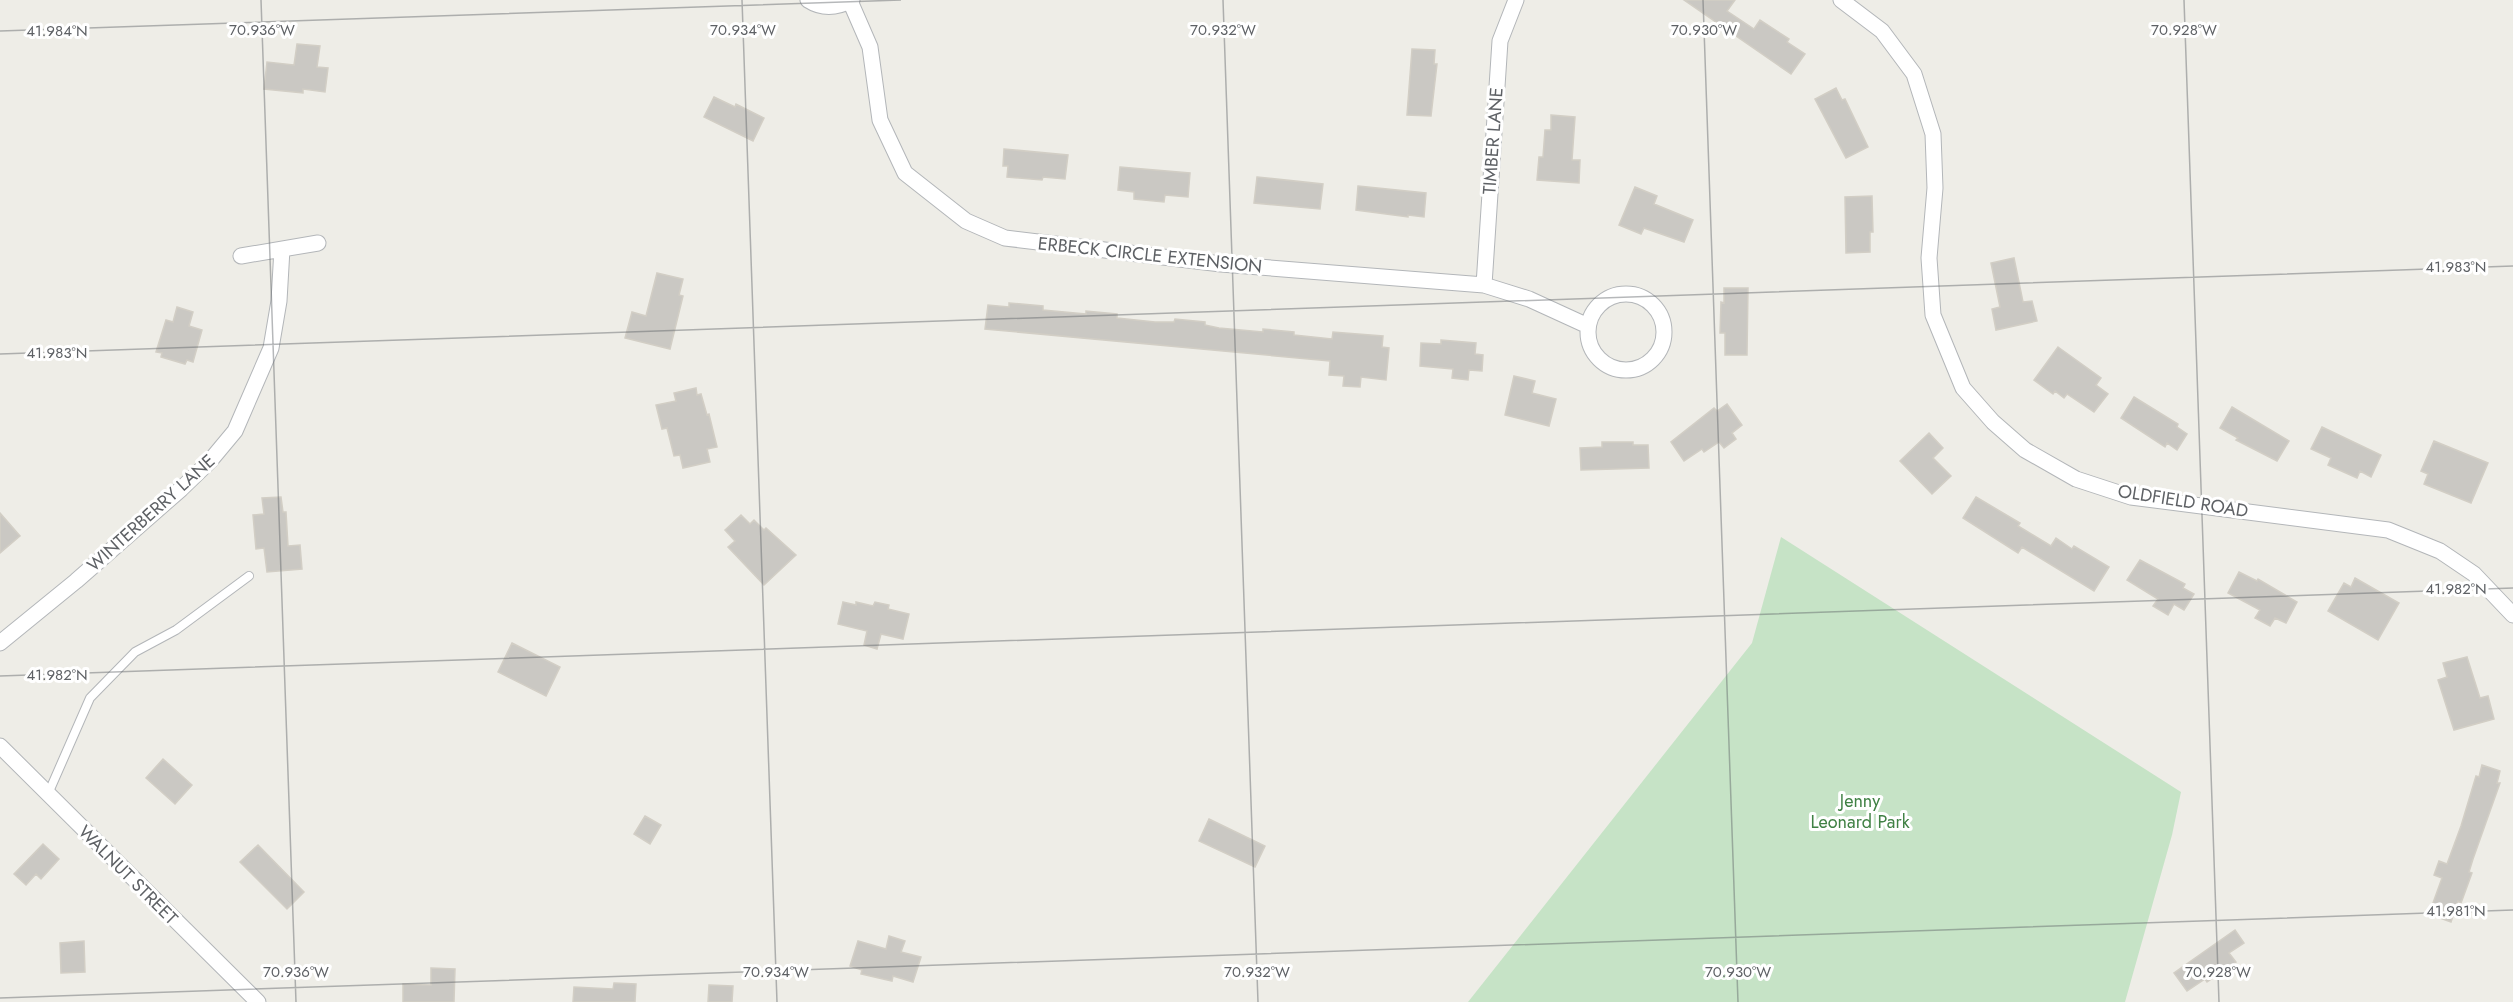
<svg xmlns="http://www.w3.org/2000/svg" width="2513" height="1002" viewBox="0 0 2513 1002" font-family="Jost,sans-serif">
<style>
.green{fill:#c6e3c6}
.building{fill:#cac8c3;stroke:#d2cec5;stroke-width:1.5}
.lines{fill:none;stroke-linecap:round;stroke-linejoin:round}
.service-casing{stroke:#b3b6b9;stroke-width:10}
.minor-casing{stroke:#b3b6b9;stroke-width:17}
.service{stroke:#fff;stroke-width:8}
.minor{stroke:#fff;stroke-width:15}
.ticks{fill:none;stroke:#5e6165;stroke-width:1.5;stroke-opacity:0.45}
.labels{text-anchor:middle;stroke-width:6;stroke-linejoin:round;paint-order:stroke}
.street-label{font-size:18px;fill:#5e6165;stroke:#fff}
.park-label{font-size:18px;fill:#408144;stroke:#fff}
.ticks-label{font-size:15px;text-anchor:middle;fill:#5e6165;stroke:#fff;stroke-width:6;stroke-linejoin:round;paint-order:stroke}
</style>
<rect width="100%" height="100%" fill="#eeede7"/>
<!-- green -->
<path class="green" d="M1781 537 2181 792 2172 835 2125 1002H1468L1752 643Z"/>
<!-- building -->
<path class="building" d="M1684 0H1735L1727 11 1754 29 1760 20 1789 39 1787 42 1805 54 1791 74Z
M297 44 320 46 317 67 328 68 325 92 303 89V93L264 89 267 62 294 65Z
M1412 49 1435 50 1434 64H1437L1431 116 1407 115Z
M1836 88 1842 100 1845 99 1868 147 1846 158 1815 99Z
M714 97 735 107 736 104 764 118 753 141 704 117Z
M1551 115 1575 117 1572 160H1580L1579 183 1537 180 1539 157H1543L1545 130H1551Z
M1004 149 1068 155 1065 179 1043 177 1042 180 1007 177 1008 166H1003Z
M1120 167 1190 173 1188 197 1165 195 1164 202 1134 199V192L1118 190Z
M1257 177 1323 184 1320 209 1254 203Z
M1358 186 1426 193 1424 217 1408 215V217L1356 210Z
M1635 187 1657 196 1654 204 1693 220 1684 242 1644 228 1641 234 1619 225Z
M1872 196 1873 232H1870V252L1846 253 1845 197Z
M2014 258 2023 302 2032 301 2037 321 1996 330 1992 309 2000 307 1991 263Z
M657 273 683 279 679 295 683 296 670 349 625 338 632 312 646 316Z
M1724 288H1748L1747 355H1725V333H1720L1721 302 1724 303Z
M1009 303 1043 306V310L1086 314V311L1117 314V318L1155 322H1174L1175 319 1205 322V325L1219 328 1263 332V329L1294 332V335L1332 339 1333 332 1383 336 1382 347 1389 348 1386 380 1361 377 1360 387 1343 386 1344 376 1329 375 1330 361 985 329 988 305 1009 307Z
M177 307 193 312 189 326 202 330 193 362 187 360 185 364 161 357 162 353 156 352 166 320 173 322Z
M1441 340 1476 343 1475 354 1483 355 1482 371 1469 370 1468 380 1452 378 1453 369 1420 366 1421 343 1441 344Z
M2058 347 2101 378 2096 385 2108 394 2094 412 2067 394 2064 398 2055 391 2053 394 2034 380Z
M1514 376 1535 381 1532 393 1556 399 1549 426 1505 415Z
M696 388 697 395 701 394 707 415 709 414 717 447 707 449 710 462 683 468 680 455 674 456 667 428 662 429 656 405 676 401 674 393Z
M2134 397 2178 424 2177 427 2187 434 2177 450 2167 443 2165 447 2121 418Z
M1727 404 1742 425 1732 433 1736 439 1724 448 1719 442 1704 452 1702 449 1684 461 1671 442 1714 408 1717 411Z
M2232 407 2289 441 2277 461 2236 440 2238 438 2220 428Z
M2322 427 2381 455 2371 477 2360 471 2357 478 2328 465 2331 458 2311 449Z
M1929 433 1943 448 1933 458 1951 476 1932 494 1900 461Z
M2434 441 2488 463 2471 503 2424 484 2428 474 2421 471Z
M1602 442H1633V445H1648L1649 468 1581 470 1580 448 1602 447Z
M281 497 283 512H286L288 546 300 545 302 569 267 572 264 548 256 549 253 515 264 514 262 498Z
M1976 497 2020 523 2018 526 2051 546 2056 538 2072 549 2074 546 2109 567 2094 591 2022 547 2018 553 1963 518Z
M0 513 20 536 0 553Z
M741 515 750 524 754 520 764 530 766 528 796 555 764 585 728 547 735 541 725 530Z
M2140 560 2185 584 2183 588 2194 594 2184 610 2174 604 2168 615 2153 606 2158 599 2127 580Z
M2239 572 2257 581 2258 579 2297 602 2286 623 2275 618 2270 626 2255 618 2260 610 2228 593Z
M2355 578 2399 603 2378 640 2328 611 2344 583 2351 587Z
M843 602 856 605V602L873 606 875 602 889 605 888 609 909 614 903 639 881 634 877 649 864 645 867 631 838 624Z
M512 643 560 667 546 696 498 672Z
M2467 657 2480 698 2488 696 2494 719 2454 730 2438 680 2447 677 2443 663Z
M163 759 192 785 175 804 146 778Z
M2482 765 2500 771 2497 783H2500L2473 859 2469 872 2472 873 2461 903 2458 901 2451 922 2429 914 2442 878 2434 875 2439 861 2447 864 2461 826 2476 776 2479 777Z
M645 816 661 825 650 844 634 834Z
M1209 819 1265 846 1255 867 1199 841Z
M43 844 59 859 41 879 36 874 26 885 14 874Z
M258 845 304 892 287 909 240 862Z
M2235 930 2244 943 2229 953 2236 962 2207 982 2205 979 2187 991 2174 973Z
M889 936 905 941 901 952 921 957 913 982 893 976 892 981 861 974 862 970 850 966 858 941 886 949Z
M84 941 85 972 61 973 60 943Z
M431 968 455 969 454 1002H403V984L431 985Z
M614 983 636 984 635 1002H573L574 987 613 989Z
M709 985 733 986 732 1002H708Z"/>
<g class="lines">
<!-- service casing -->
<g class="service-casing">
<path id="service" d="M48 794 90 698 135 652 176 630 249 576"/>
</g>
<!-- minor casing -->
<g class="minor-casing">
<path id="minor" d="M808 0C822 9 837 8 852 0
M1841 0 1882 31 1914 74 1933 134 1935 188 1929 258 1933 315 1963 388 1993 422 2025 450 2076 479 2131 497 2388 530 2440 551 2474 574 2513 615
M850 1 870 47 880 120 905 173 966 221 1005 238 1221 264 1484 285 1529 299 1588 326
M241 256 318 243
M1484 285 1500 41 1516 0
M1588 332a38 38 0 1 1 76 0a38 38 0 1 1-76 0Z
M0 643 76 581 181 489 210 461 235 431 271 348 279 301 282 249
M0 746 258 1002"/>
</g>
<!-- service -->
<use href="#service" class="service"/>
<!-- minor -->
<use href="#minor" class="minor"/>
</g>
<!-- ticks -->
<path class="ticks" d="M261 0 296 1002M742 0 777 1002M1223 0 1258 1002M1703 0 1738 1002M2184 0 2219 1002M0 31 901 0M0 354 2513 266M0 676 2513 588M0 998 2513 910"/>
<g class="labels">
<!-- street labels -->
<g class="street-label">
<text transform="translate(1493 141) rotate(-86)" y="6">TIMBER LANE</text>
<text transform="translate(1150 255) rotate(6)" y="6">ERBECK CIRCLE EXTENSION</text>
<text transform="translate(2183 501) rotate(9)" y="6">OLDFIELD ROAD</text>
<text transform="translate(151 513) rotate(-42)" y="6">WINTERBERRY LANE</text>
<text transform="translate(128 875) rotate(45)" y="6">WALNUT STREET</text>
</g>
<!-- park labels -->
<g class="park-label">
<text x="1860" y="807">Jenny<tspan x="1860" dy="21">Leonard Park</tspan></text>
</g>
</g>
<g class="ticks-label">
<text x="262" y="35">70.936°W</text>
<text x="743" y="35">70.934°W</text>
<text x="1223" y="35">70.932°W</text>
<text x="1704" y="35">70.930°W</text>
<text x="2184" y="35">70.928°W</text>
<text x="57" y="36">41.984°N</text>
<text x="2456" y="272">41.983°N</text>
<text x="57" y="358">41.983°N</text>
<text x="2456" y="594">41.982°N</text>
<text x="57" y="680">41.982°N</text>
<text x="2456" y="916">41.981°N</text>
<text x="296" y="977">70.936°W</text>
<text x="776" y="977">70.934°W</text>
<text x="1257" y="977">70.932°W</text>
<text x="1738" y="977">70.930°W</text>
<text x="2218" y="977">70.928°W</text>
</g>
</svg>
